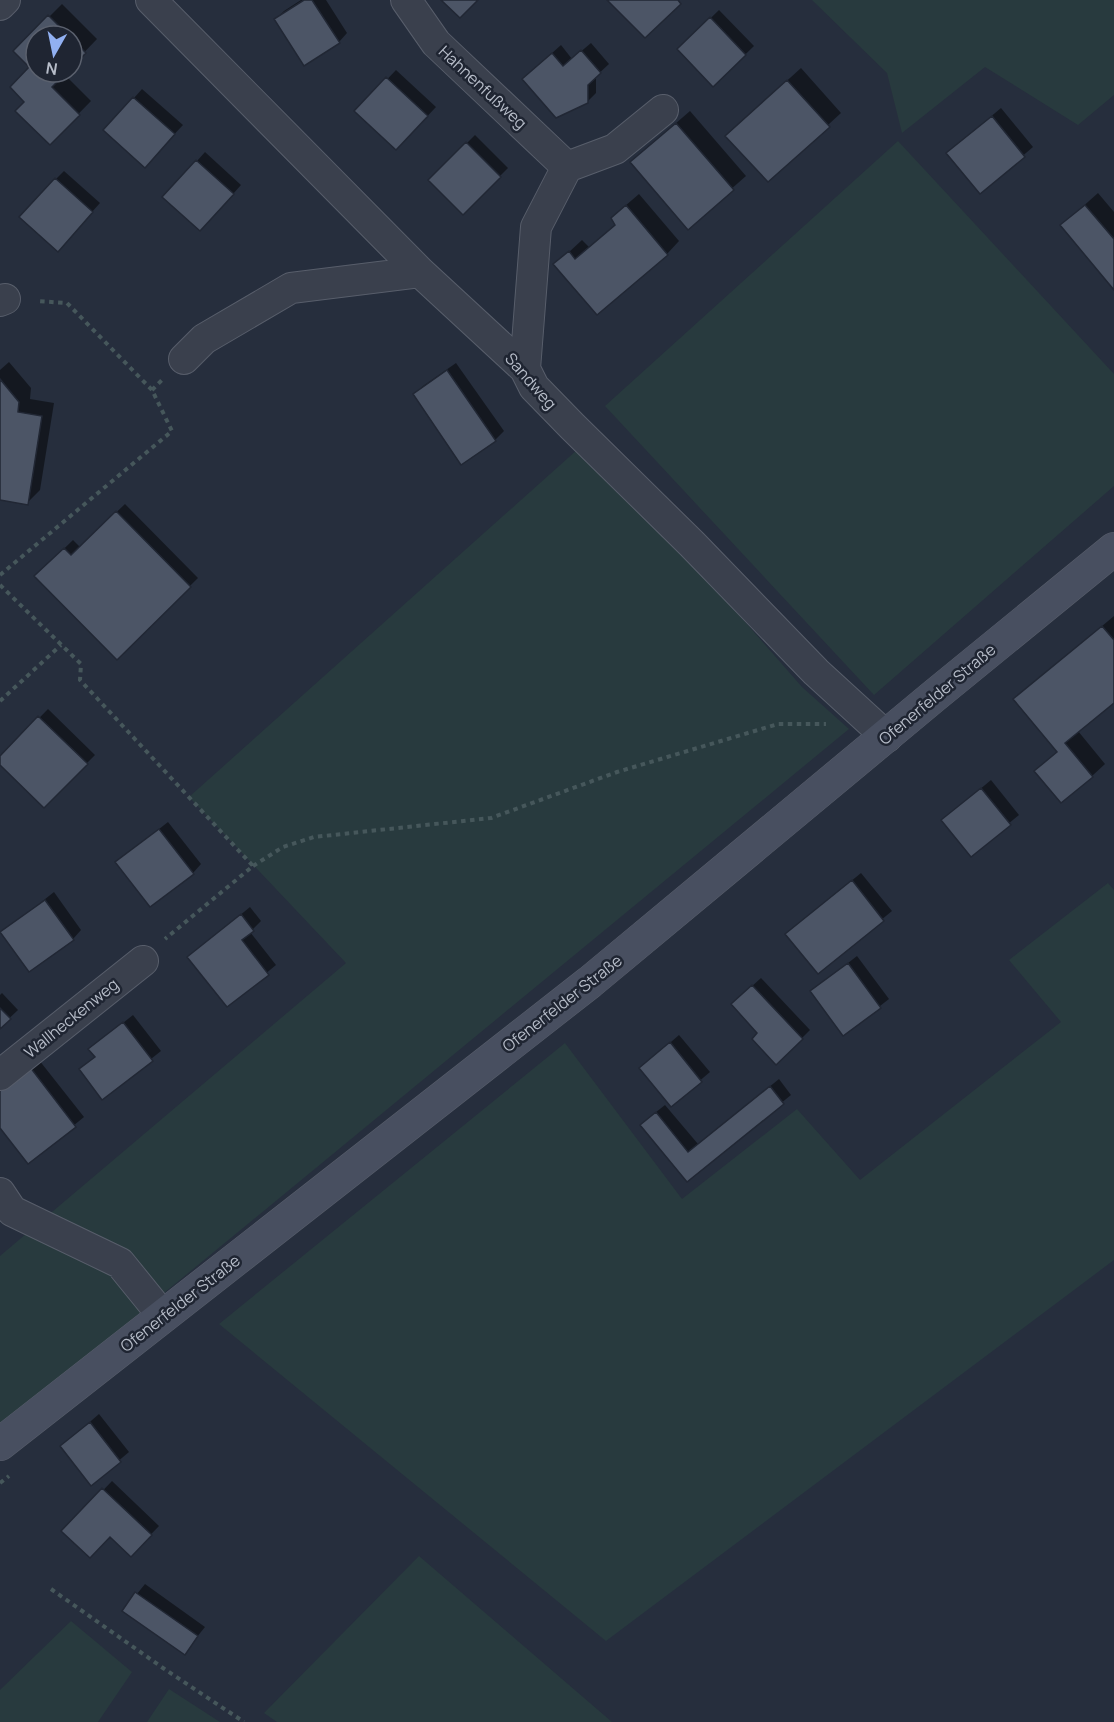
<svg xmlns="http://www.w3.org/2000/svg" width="1114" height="1722" viewBox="0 0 1114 1722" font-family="Manrope,sans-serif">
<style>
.green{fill:#283a3e}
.shadow{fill:#0007}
.building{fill:#4c5566;stroke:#212734;stroke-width:1.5}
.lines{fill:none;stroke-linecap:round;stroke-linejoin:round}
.street-casing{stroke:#585e6b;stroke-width:32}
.secondary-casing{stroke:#585e6b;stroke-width:34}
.path{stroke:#46575b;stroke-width:4;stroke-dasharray:4.5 4.5;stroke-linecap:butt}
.street{stroke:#3a404d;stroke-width:30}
.secondary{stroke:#484f60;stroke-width:33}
.labels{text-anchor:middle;stroke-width:5;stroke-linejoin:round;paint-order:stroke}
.street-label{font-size:16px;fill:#b6bcc8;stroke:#1f2532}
</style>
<rect width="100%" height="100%" fill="#262e3d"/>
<!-- green -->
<path class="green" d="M812 0H1114V95L1078 125 985 67 902 133 887 73Z
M898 141 1114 374V486L874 695 605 406Z
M587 441 802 687 849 729 0 1428V1256L346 963 189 797Z
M1108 883 1114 890V1260L606 1641 219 1324 565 1043 682 1199 797 1109 860 1180 1061 1022 1009 960Z
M419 1556 612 1722H277L264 1713Z
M71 1621 132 1672 98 1722H0V1690Z
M169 1689 220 1722H147Z"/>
<!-- shadow -->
<path class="shadow" d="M301 0H326L347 33 339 42 276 19 284 11Z
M62 4 97 39 72 65V36H36V72H65L64 74 91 101 50 143 31 67 15 51Z
M719 10 754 46 714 85 679 49Z
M591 43 609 64 596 76V93L587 102 532 71 561 45 572 59Z
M801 68 841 113 768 180 740 123Z
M396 70 436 107 405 140 357 111Z
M142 89 183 125 153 157 134 98Z
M1001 108 1033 147 980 192 957 145Z
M690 111 746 176 688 227 645 150Z
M475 135 508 168 463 213 430 180Z
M205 152 241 185 209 221 197 161Z
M64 171 100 203 66 241 56 179Z
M1098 193 1114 212V288L1062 225Z
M639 194 679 241 667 254 555 265 582 240 589 247 617 224 625 206Z
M9 362 31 388 30 399 54 403 40 490 27 503 0 499V370Z
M456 363 504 431 495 440 415 394 423 386Z
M125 504 198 578 117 658 36 576 73 540 80 547Z
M1114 616V701L1078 731 1105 764 1092 776 1036 771 1058 751 1015 699Z
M48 709 95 755 44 806 0 763V758Z
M991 780 1019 815 972 854 943 820Z
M168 822 201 864 193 873 117 862Z
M861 873 892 911 818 972 796 926Z
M54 892 81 930 73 939 2 933Z
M250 907 261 921 250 932 276 965 228 1005 189 957Z
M857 956 889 999 844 1034 812 991Z
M761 978 810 1030 802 1038 759 1033 741 996Z
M2 993 18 1010 0 1027V995Z
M133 1015 161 1051 102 1098 81 1069 96 1056 90 1049Z
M679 1035 710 1072 671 1105 641 1068Z
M39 1060 84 1117 29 1162 0 1125V1091Z
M779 1079 791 1095 687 1180 651 1116 665 1105 698 1144Z
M99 1414 129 1452 91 1484 62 1446Z
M112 1481 159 1526 131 1555 110 1535 64 1531Z
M145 1584 205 1627 184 1653 124 1610Z"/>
<!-- building -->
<path class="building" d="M304 0H312L340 43 304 66 274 19Z
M441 0H478L460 18Z
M607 0H678L681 4 645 38Z
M48 15 69 36H36V72H67L52 87 80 115 50 145 15 111 24 102 10 87 29 67 13 51Z
M710 17 746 55 713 87 677 49Z
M72 39 86 53 72 67Z
M581 50 601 73 588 85V103L556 118 522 79 552 53 563 66Z
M386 77 428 116 396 150 354 111Z
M787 80 830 127 768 182 725 136Z
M133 97 175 134 145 168 103 130Z
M992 116 1025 157 980 194 946 153Z
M676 123 734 190 688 230 630 162Z
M466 142 501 177 463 215 428 180Z
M196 160 234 194 200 231 162 197Z
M55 178 93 212 58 252 19 217Z
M626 205 668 255 597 315 553 264 569 251 575 259 615 225 611 218Z
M1085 205 1114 239V290L1060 225Z
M447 370 496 441 461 465 413 394Z
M0 379 19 402 18 412 42 416 28 505 0 500Z
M116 511 191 587 117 660 34 576 64 548 71 555Z
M1102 626 1114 640V703L1065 743 1093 777 1061 803 1034 771 1057 752 1013 699Z
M38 716 88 764 44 808 0 765V756Z
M981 788 1011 825 971 857 941 820Z
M159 829 194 874 150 907 115 862Z
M852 880 884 921 818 974 785 934Z
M45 900 74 940 29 972 0 932Z
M241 914 254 931 242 940 269 975 227 1007 187 957Z
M848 963 881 1008 843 1036 810 991Z
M752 985 803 1039 776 1065 752 1039 757 1033 731 1004Z
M0 1008 11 1019 0 1029Z
M123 1022 153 1061 102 1100 79 1069 95 1057 88 1049Z
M670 1042 702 1082 671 1107 639 1068Z
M30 1067 76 1127 28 1164 0 1128V1091Z
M770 1086 784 1104 687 1182 640 1125 656 1112 688 1152Z
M90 1422 121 1462 91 1486 60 1446Z
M102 1488 152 1535 131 1557 110 1537 90 1558 61 1531Z
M135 1592 198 1636 185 1655 122 1611Z"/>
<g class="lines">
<!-- street casing -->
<g class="street-casing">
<path id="street" d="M151 0 420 272 525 369 534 387 572 426 692 544 816 672 887 737
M406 0 436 43 567 167 536 227 525 369
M0 5 5 0
M567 167 615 149 663 110
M0 301 5 299
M184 359 204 339 291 288 420 272
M0 1075 143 961
M0 1193 12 1211 120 1263 163 1316"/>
</g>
<!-- secondary casing -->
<g class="secondary-casing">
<path id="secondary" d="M0 1444 590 982 934 696 1114 549"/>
</g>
<!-- path -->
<path class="path" d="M152 390 162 380
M0 575 172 431 152 390 67 303 36 301
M0 585 81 664 80 680 253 866 165 939
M0 701 61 645
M253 866 283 847 314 837 491 818 617 772 778 724H826
M0 1483 9 1476
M51 1589 163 1668 244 1722"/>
<!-- street -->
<use href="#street" class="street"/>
<!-- secondary -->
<use href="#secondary" class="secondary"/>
</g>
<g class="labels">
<!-- street labels -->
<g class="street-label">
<text transform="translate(483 87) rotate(43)" y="6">Hahnenfußweg</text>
<text transform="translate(531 381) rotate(49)" y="6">Sandweg</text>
<text transform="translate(937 694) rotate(-40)" y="6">Ofenerfelder Straße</text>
<text transform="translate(562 1003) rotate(-38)" y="6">Ofenerfelder Straße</text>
<text transform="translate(71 1018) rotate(-39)" y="6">Wallheckenweg</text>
<text transform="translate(180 1303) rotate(-38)" y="6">Ofenerfelder Straße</text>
</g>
</g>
<!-- north arrow -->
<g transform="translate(54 54) rotate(189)"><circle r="28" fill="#1f2532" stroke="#5b616e" stroke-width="1.5"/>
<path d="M0-4.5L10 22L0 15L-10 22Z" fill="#91b0f2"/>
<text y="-9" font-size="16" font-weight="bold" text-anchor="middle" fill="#b6bcc8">N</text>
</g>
</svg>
